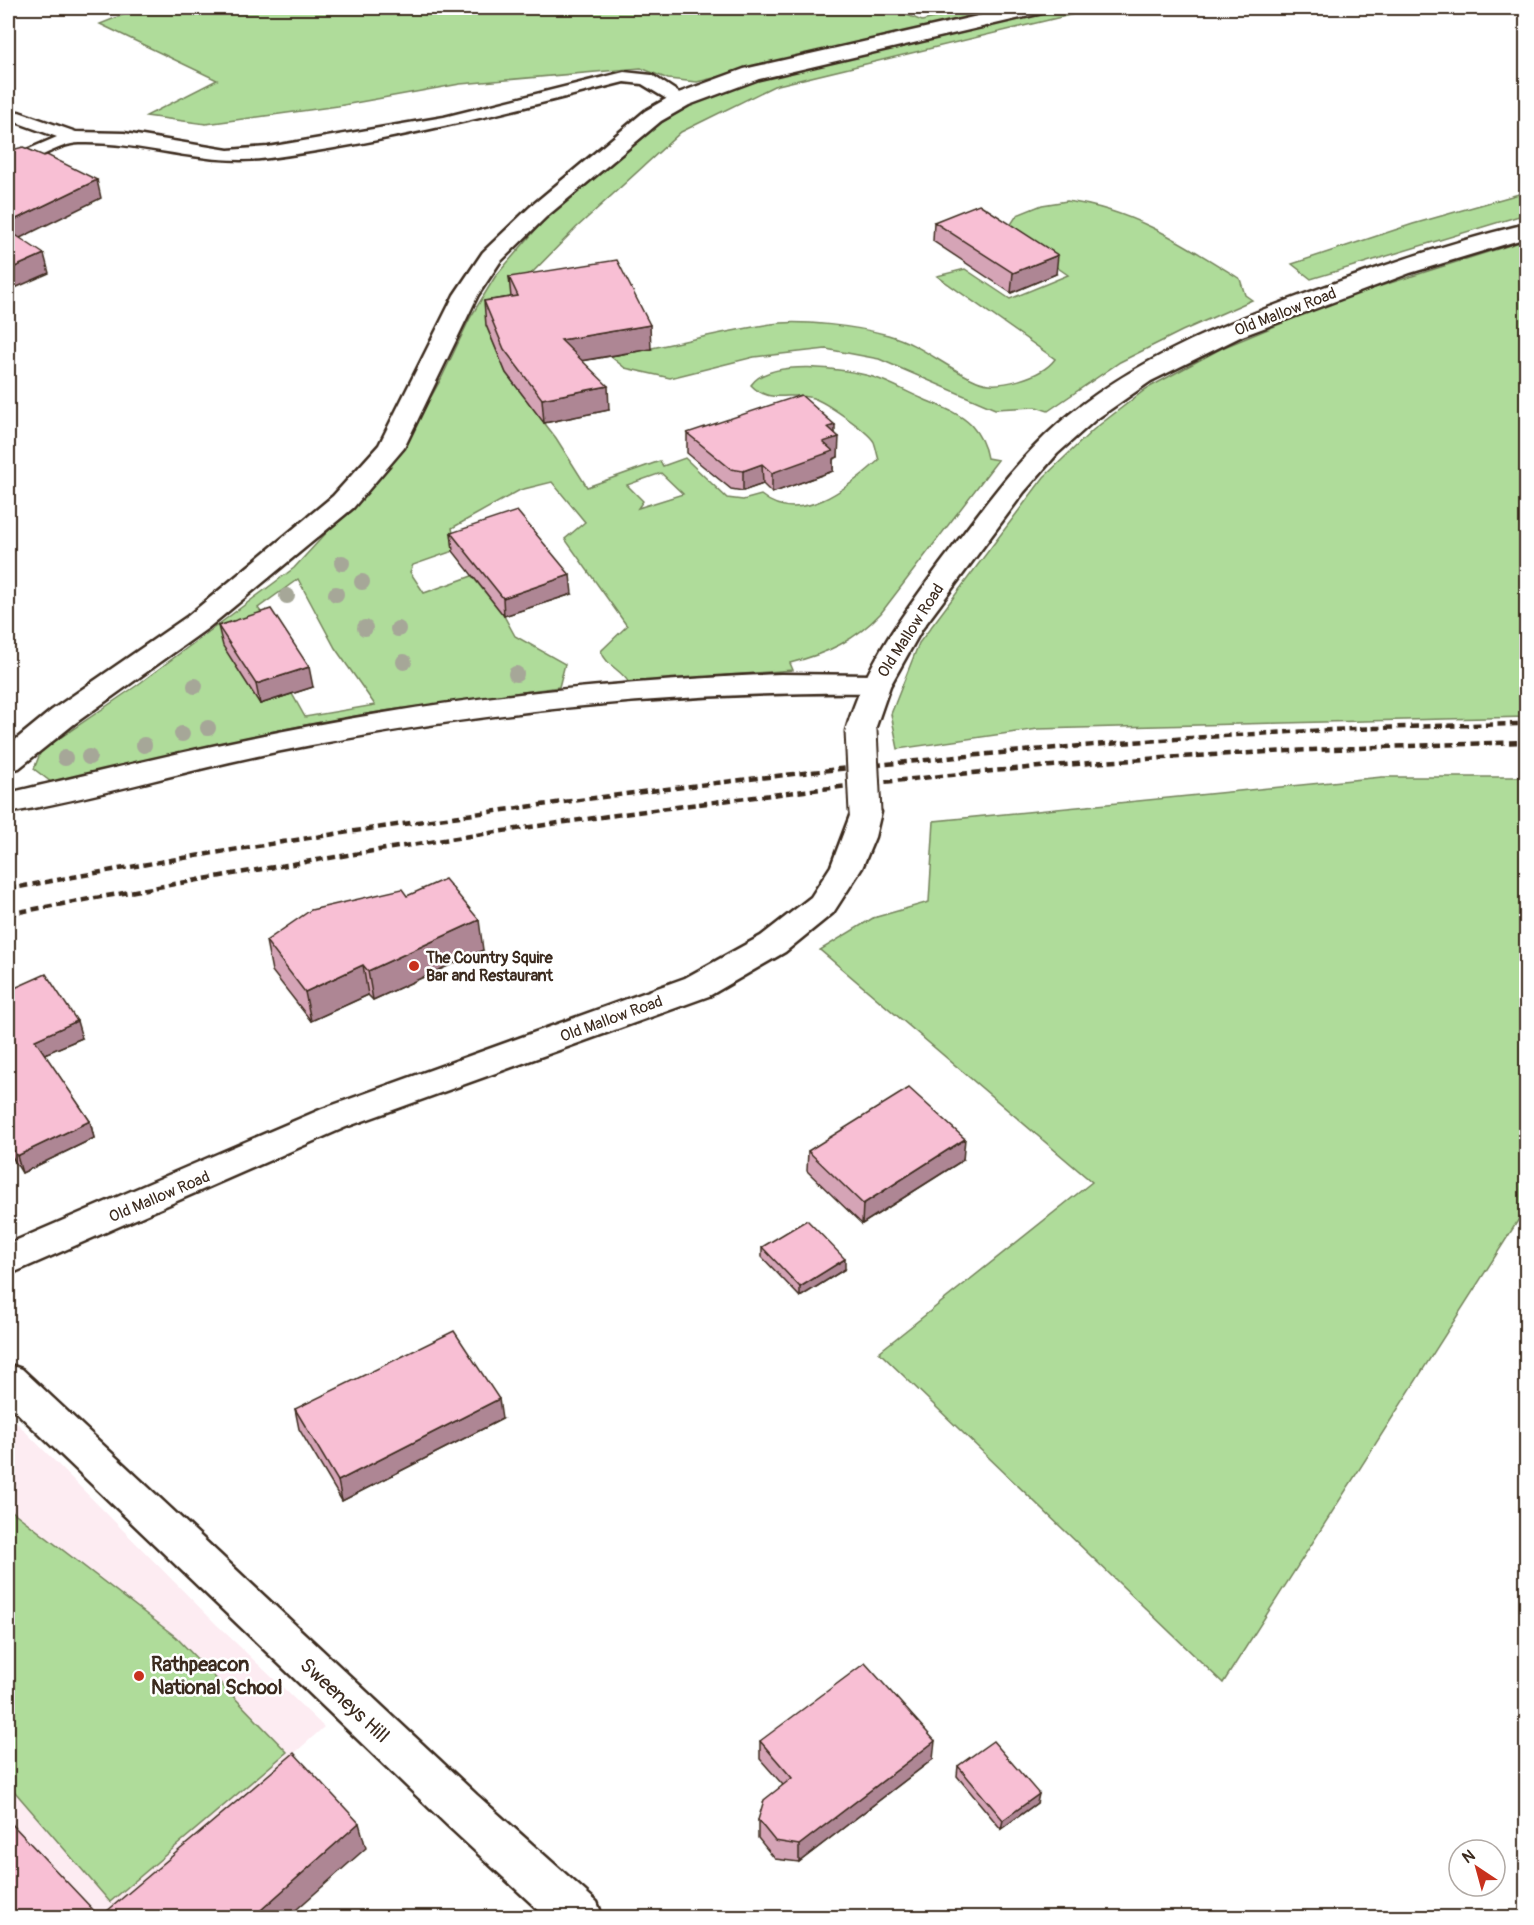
<svg xmlns="http://www.w3.org/2000/svg" width="1534" height="1925" font-family="Pangolin,sans-serif">
  <rect width="100%" height="100%" fill="#fff"/>
  <filter id="ink" filterUnits="userSpaceOnUse"><feTurbulence type="fractalNoise" baseFrequency=".0167" numOctaves="2"/><feDisplacementMap in="SourceGraphic" scale="12" xChannelSelector="R" yChannelSelector="G"/><feConvolveMatrix kernelMatrix="1 2 1 2 8 2 1 2 1" color-interpolation-filters="sRGB"/></filter>
  <g filter="url(#ink)">
    <path fill="#fdecf2" d="M8 1414 217 1625 324 1727 110 1917H8Z"/>
    <g fill="#afdc9a" stroke="#75835c" stroke-width="1.5" fill-rule="evenodd">
      <path d="M140 8H890L922 21 976 8H1008L697 82 668 79 641 68 460 84 338 106 206 124 146 116 217 80 100 24Z"/>
      <path d="M1053 8H1089L1078 13 774 86 681 132 576 228 525 280 500 317 486 325 506 373 556 438 587 487 660 461 663 466 685 458 727 498 743 500 761 495C800 527 848 488 879 460 877 454 876 447 874 442 868 431 825 402 813 398 790 391 769 405 751 385 770 358 844 368 873 377 890 382 906 392 923 399 939 406 958 412 971 425 979 434 985 446 987 458L998 460 881 613C856 640 826 654 790 663L793 670 629 683C621 669 607 667 601 651L627 626 565 539 585 522 552 482 520 490 452 528 456 550 413 565 410 572 424 593 472 576 504 616 515 636 565 664 559 687 384 711 279 730 51 782 34 769 41 751 136 686 294 568 399 454 441 379 470 318 495 277 544 220 654 127 696 102 752 81ZM661 473 683 494 638 508 643 501 627 485ZM298 579 335 648 375 705 305 717 292 694 260 704 274 630 258 608Z"/>
      <path d="M1526 192V214L1311 279 1292 264 1413 224Z"/>
      <path d="M1067 201C1134 210 1184 244 1240 279L1245 295 1252 300 1182 331 1120 362 1048 411 1036 407 995 409 879 359 826 349 754 357 670 378 625 368 610 356C664 347 717 332 771 324 800 319 860 327 888 335 921 344 946 368 977 381 998 390 1042 377 1055 359L937 276 965 269 1010 299 1068 275 1006 232 1017 215 1042 205Z"/>
      <path d="M1526 240V717L1038 729 898 749 891 714 919 643 1044 477 1093 430 1146 389 1222 348 1343 298Z"/>
      <path d="M1382 777H1526V1208L1223 1683 879 1352 1092 1182 820 950 873 918 929 902 934 821Z"/>
      <path d="M8 1508 176 1637 287 1752 110 1902 8 1784Z"/>
    </g>
    <g fill="none" stroke-linecap="round" stroke-linejoin="round">
      <g stroke="#3b2a1e" stroke-width="5">
        <path id="lane" d="M624 72 652 75 690 100 687 104H675L642 84 624 82C507 112 389 142 269 158 205 167 144 141 80 143 58 143 30 165 8 169V158L57 137 13 121 10 117 13 113 19 112 76 132 124 133 228 150 268 147 444 117Z"/>
      </g>
      <g stroke="#3b2a1e" stroke-width="5">
        <g id="street">
          <path d="M1013 8H1048L1045 12 1038 14 759 79 689 105 661 121 546 217 500 262 478 295 404 448 353 508 208 628 74 724 19 768 8 771V746L52 710 188 616 333 496 379 445 454 295 483 252 530 207 645 111 673 95 744 69Z"/>
          <path d="M781 674 875 675 885 677 890 684 885 691 875 693C677 691 476 712 281 751 190 769 99 797 8 813V793C132 764 258 733 384 713 515 691 649 680 781 674Z"/>
        </g>
      </g>
      <g stroke="#3b2a1e" stroke-width="5">
        <g id="secondary">
          <path d="M1526 224V238L1410 273 1242 336 1151 381 1095 420 1057 454 1024 492 922 629 890 686 872 738 861 741 850 738 846 731C864 665 904 613 944 559 980 512 1014 463 1058 424 1133 359 1226 323 1318 289 1387 264 1455 241 1526 224Z"/>
          <path d="M865 801 876 805 881 812 875 837 862 868 833 913 785 952 709 996 346 1127 8 1275V1244L322 1109 685 978 761 936 811 897 831 866 854 805Z"/>
          <path d="M8 1364 22 1369 477 1795 597 1902 603 1918H547L447 1825 8 1404Z"/>
        </g>
      </g>
      <use href="#lane" fill="#fff" fill-rule="evenodd"/>
      <use href="#street" fill="#fff" fill-rule="evenodd"/>
      <use href="#secondary" fill="#fff" fill-rule="evenodd"/>
      <g stroke="#3b2a1e" stroke-width="4.5" stroke-dasharray="8 4.5" stroke-linecap="butt">
        <path d="M8 889C237 846 468 813 699 785 974 752 1249 728 1526 724"/>
        <path d="M8 914C321 856 634 807 951 775 1142 756 1334 748 1526 742"/>
      </g>
      <g stroke="#3b2a1e" stroke-width="35" stroke-linecap="butt">
        <path id="secondary-bridge" d="M861 731 865 812"/>
      </g>
      <use href="#secondary-bridge" stroke="#fff" stroke-width="31"/>
    </g>
    <g fill="#a6a798">
      <circle cx="342" cy="563" r="8"/>
      <circle cx="362" cy="582" r="8"/>
      <circle cx="336" cy="594" r="8"/>
      <circle cx="287" cy="596" r="8"/>
      <circle cx="365" cy="628" r="8"/>
      <circle cx="398" cy="629" r="8"/>
      <circle cx="404" cy="662" r="8"/>
      <circle cx="516" cy="674" r="8"/>
      <circle cx="195" cy="686" r="8"/>
      <circle cx="208" cy="728" r="8"/>
      <circle cx="182" cy="734" r="8"/>
      <circle cx="144" cy="745" r="8"/>
      <circle cx="89" cy="757" r="8"/>
      <circle cx="65" cy="758" r="8"/>
    </g>
    <g fill="#d5a4b6" stroke="#3b2a1e" stroke-width="1.5">
      <path d="M934 222 1056 274 1011 293 933 241Z"/>
      <path d="M509 277 651 349 582 361 609 410 544 423 506 373 486 325 484 301 511 297Z"/>
      <path d="M687 433H835L838 457 833 459V471L772 493 763 484 743 491 731 489 687 453Z"/>
      <path d="M451 533 572 594 504 616 453 551Z"/>
      <path d="M218 626 313 687 260 704 223 646Z"/>
      <path d="M407 896 483 950 373 1000 368 995 311 1021 272 971 266 941Z"/>
      <path d="M8 991 82 1038 44 1054 90 1121 94 1138 22 1173 8 1150Z"/>
      <path d="M808 1151 963 1160 862 1224 807 1171Z"/>
      <path d="M762 1247 845 1269 800 1297 762 1257Z"/>
      <path d="M295 1409 502 1419 342 1501 299 1429Z"/>
      <path d="M760 1741 933 1759 799 1862 775 1859 758 1838V1820L783 1785 760 1759Z"/>
      <path d="M958 1766 1037 1803 1001 1829 957 1776Z"/>
    </g>
    <g fill="#ae8694" stroke="#3b2a1e" stroke-width="1.5">
      <path d="M97 180 101 198 8 244V223Z"/>
      <path d="M44 254 49 273 8 291V270Z"/>
      <path d="M1058 255 1056 274 1011 293 1013 273Z"/>
      <path d="M650 325 651 349 562 364 561 340Z"/>
      <path d="M608 386 609 410 544 423 542 399Z"/>
      <path d="M835 425V438L839 437 838 457 833 459V471L772 493V473L823 442 828 427Z"/>
      <path d="M762 464 763 484 743 491V471Z"/>
      <path d="M570 575 572 594 504 616 503 598Z"/>
      <path d="M309 667 313 687 260 704 256 684Z"/>
      <path d="M479 920 483 950 373 1000 368 971Z"/>
      <path d="M363 965 368 995 311 1021 305 992Z"/>
      <path d="M77 1021 82 1038 40 1056 35 1040Z"/>
      <path d="M90 1121 94 1138 22 1173 17 1156Z"/>
      <path d="M965 1139 963 1160 862 1224 863 1204Z"/>
      <path d="M845 1259V1269L800 1297V1287Z"/>
      <path d="M499 1399 502 1419 342 1501 338 1481Z"/>
      <path d="M935 1741 933 1759 799 1862V1845Z"/>
      <path d="M1039 1794 1037 1803 1001 1829 1003 1820Z"/>
      <path d="M359 1823 366 1848 288 1917H253Z"/>
    </g>
    <g fill="#f8bfd4" stroke="#3b2a1e" stroke-width="1.5">
      <path d="M23 147 44 156 47 155 97 180 8 223V151Z"/>
      <path d="M979 204 1058 255 1013 273 934 222Z"/>
      <path d="M8 230 44 254 8 270Z"/>
      <path d="M617 260 650 325 561 340 608 386 542 399 504 349 484 301 518 296 509 277Z"/>
      <path d="M801 395 835 425 828 427 839 437 823 442 833 451 772 473 762 464 743 471 731 469 687 433Z"/>
      <path d="M517 511 570 575 503 598 451 533Z"/>
      <path d="M271 609 309 667 256 684 218 626Z"/>
      <path d="M445 879 479 920 368 971 363 965 305 992 266 941 311 910 402 889 407 896Z"/>
      <path d="M46 974 77 1021 35 1040 90 1121 17 1156 8 1142V991Z"/>
      <path d="M909 1088 965 1139 863 1204 808 1151Z"/>
      <path d="M807 1220 845 1259 800 1287 762 1247Z"/>
      <path d="M454 1331 499 1399 338 1481 295 1409Z"/>
      <path d="M865 1663 935 1741 799 1845 775 1841 758 1820 764 1800 792 1778 760 1741Z"/>
      <path d="M993 1741 1039 1794 1003 1820 958 1766Z"/>
      <path d="M294 1753 359 1823 253 1917H8V1820L100 1917Z"/>
    </g>
  </g>
  <g fill="#c8321e" stroke="#fff" stroke-width="2">
    <circle cx="414" cy="966" r="6"/>
    <circle cx="139" cy="1676" r="6"/>
  </g>
  <g text-anchor="middle" stroke-width="5" stroke-linejoin="round" paint-order="stroke">
    <g font-size="16" fill="#3b2a1e" stroke="#fff">
      <text transform="translate(1285 311) rotate(-21)" y="6">Old Mallow Road</text>
      <text transform="translate(910 630) rotate(-57)" y="6">Old Mallow Road</text>
      <text transform="translate(611 1018) rotate(-20)" y="6">Old Mallow Road</text>
      <text transform="translate(159 1196) rotate(-23)" y="6">Old Mallow Road</text>
    </g>
    <g font-size="16" font-weight="bold" fill="#3b2a1e" stroke="#fff" text-anchor="start">
      <text x="426" y="963">The Country Squire<tspan x="426" dy="18">Bar and Restaurant</tspan></text>
    </g>
    <g font-size="20" font-weight="bold" fill="#3b2a1e" stroke="#fff" text-anchor="start">
      <text x="151" y="1671">Rathpeacon<tspan x="151" dy="23">National School</tspan></text>
    </g>
    <g font-size="20" fill="#3b2a1e" stroke="#fff">
      <text transform="translate(345 1700) rotate(43)" y="7">Sweeneys Hill</text>
    </g>
  </g>
  <rect width="1534" height="1925" fill="none" stroke="#fff" stroke-width="30"/>
  <rect x="15" y="15" width="1504" height="1895" fill="none" stroke="#3b2a1e" stroke-width="2" filter="url(#ink)"/>
  <g transform="translate(1477 1868) rotate(324)"><circle r="28" fill="#ffffff" stroke="#b1aaa5" stroke-width="1.5"/>
  <path d="M0-4.5L10 22L0 15L-10 22Z" fill="#c8321e"/>
  <text y="-9" font-size="16" font-weight="bold" text-anchor="middle" fill="#3b2a1e">N</text>
  </g>
</svg>
